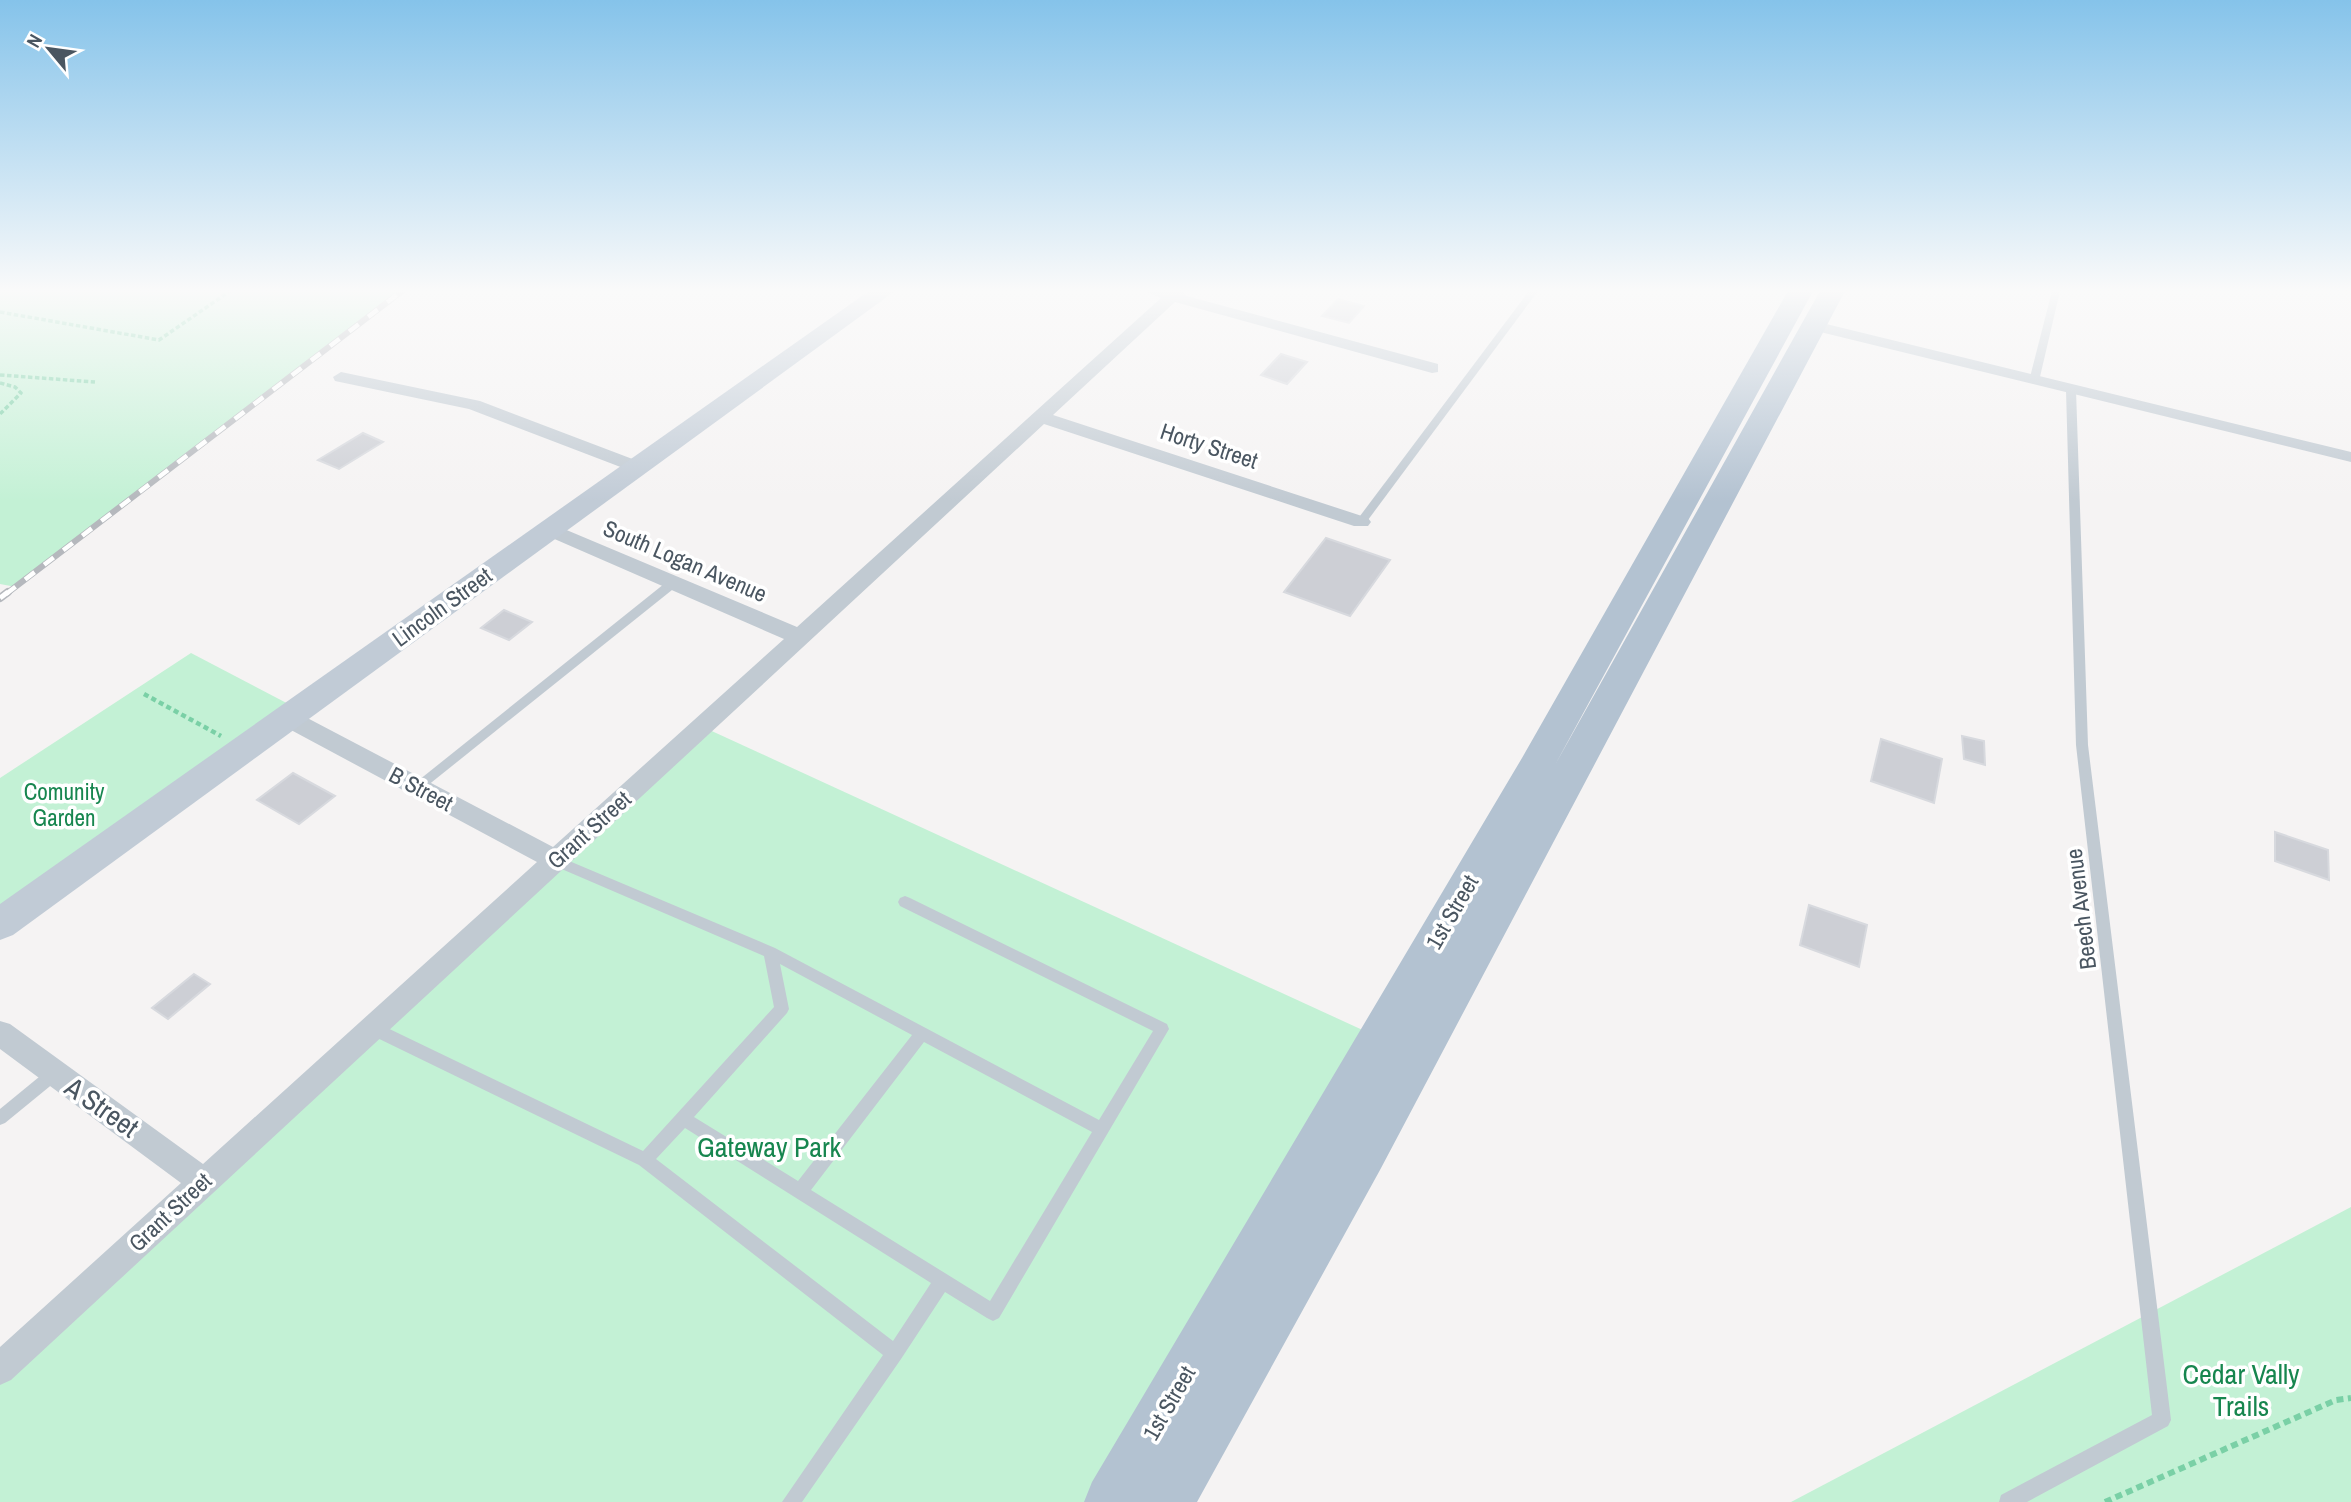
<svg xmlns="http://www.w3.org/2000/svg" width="2351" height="1502" font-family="'Archivo Narrow',sans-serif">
  <rect width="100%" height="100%" fill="#f5f3f3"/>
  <g fill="#c3f1d5">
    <path d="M0 291H403L16 587 0 584Z"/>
    <path d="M191 653 298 709 0 924V778Z"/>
    <path d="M703 727 1380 1038 1098 1502H0V1369Z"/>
    <path d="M2351 1207V1502H1791Z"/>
  </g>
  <g fill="#cdcfd5" stroke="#d7d9de" stroke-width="2">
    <path d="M1338 299 1364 306 1349 323 1322 316Z"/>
    <path d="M1281 354 1307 362 1287 384 1261 375Z"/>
    <path d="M363 433 383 442 339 469 318 460Z"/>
    <path d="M1326 538 1390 560 1350 616 1284 592Z"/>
    <path d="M504 610 532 622 509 640 481 628Z"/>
    <path d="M1962 736 1984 741 1985 765 1964 759Z"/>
    <path d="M1881 739 1942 759 1934 803 1871 781Z"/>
    <path d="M293 773 335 796 299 824 257 800Z"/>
    <path d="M2275 832 2328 850 2329 880 2275 861Z"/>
    <path d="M1809 905 1867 925 1859 967 1800 945Z"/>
    <path d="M194 974 210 984 168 1019 152 1008Z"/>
  </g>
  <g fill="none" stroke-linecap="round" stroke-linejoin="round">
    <g stroke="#7ad0a6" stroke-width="3.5" stroke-dasharray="4.5 2.5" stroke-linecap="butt">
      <path d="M0 312 159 340 230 291"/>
      <path d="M0 375 95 382"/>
      <path d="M0 383 15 387 21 393 0 414"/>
    </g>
    <path stroke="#7ad0a6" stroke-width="4.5" stroke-dasharray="5 3.5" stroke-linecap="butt" d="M144 694 221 736"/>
    <path stroke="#7ad0a6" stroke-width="6" stroke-dasharray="7 4.5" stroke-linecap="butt" d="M2105 1502 2336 1400 2351 1398"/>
    <g fill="#c1cad2" fill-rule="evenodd">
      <path d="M1529 291H1538L1365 524H1357V520Z"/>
      <path d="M2052 291H2060L2039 381 2034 384 2029 381Z"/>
      <path d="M2071 387 2076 390 2088 745 2171 1420 2168 1426 2027 1502H1999L2001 1495 2152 1415 2076 745 2066 390Z"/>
      <path d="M673 579 677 580 678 583 677 586 422 790H414L412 787 414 784 669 580Z"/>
      <path d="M555 855 775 948 1099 1120 1153 1031 900 906 898 902 900 898 905 896 910 898 1167 1024 1169 1029 999 1318 993 1321 987 1318 945 1292 901 1359 802 1502H782L883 1355 639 1165 367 1033 365 1028 367 1023 372 1022 377 1023 643 1151 774 1007 764 956 550 864 548 860 550 856ZM780 964 912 1035 798 1181 694 1117 787 1013 789 1009ZM924 1042 1092 1132 990 1301 811 1190ZM685 1128 931 1283 893 1341 656 1159Z"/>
      <path d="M55 1066 60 1068 62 1073 60 1078 5 1123 0 1125V1109L50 1068Z"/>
    </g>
    <g fill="#c1cad2" fill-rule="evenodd">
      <path d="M1144 291H1185L1183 295 1438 364V372L1432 373 1175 302 1053 415 1368 518 1371 522 1368 526H1354L1044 424 11 1380 0 1385V1347L181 1183 0 1049V1021L10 1024 203 1164 537 862 278 723 275 717 278 711H294L553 847 784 639 543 534 540 530 543 526H557L797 627 1161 298Z"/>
      <path d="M1814 321 2351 452V462L1808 329 1806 326Z"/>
      <path d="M341 372 480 401 643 463 646 467 643 471H631L469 409 335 381 333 377Z"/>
    </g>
    <path fill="#c1cbd6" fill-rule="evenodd" d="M869 291H895L13 935 0 940V904Z"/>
    <path fill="#b3c2d1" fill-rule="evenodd" d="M1788 291H1813L1555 765 1820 291H1845L1380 1170 1197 1502H1084L1092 1482 1522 758Z"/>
    <g stroke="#b5b8bd" stroke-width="6">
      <path id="rail-far1" d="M6 594 402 291"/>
    </g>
    <g stroke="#b5b8bd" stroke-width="8">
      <path id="rail" d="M0 598 8 592"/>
    </g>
    <use href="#rail-far1" stroke="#fff" stroke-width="4.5" stroke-dasharray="12" stroke-linecap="butt"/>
    <use href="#rail" stroke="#fff" stroke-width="5" stroke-dasharray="16" stroke-linecap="butt"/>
  </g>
  <linearGradient id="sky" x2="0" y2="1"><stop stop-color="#85c3ea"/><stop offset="0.58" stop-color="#fafafa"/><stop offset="1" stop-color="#fafafa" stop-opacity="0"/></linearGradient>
  <rect width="2351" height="502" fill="url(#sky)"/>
  <g text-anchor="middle" stroke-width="7" stroke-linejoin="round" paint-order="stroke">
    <g font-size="23" fill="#4a5661" stroke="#fff">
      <text transform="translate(1209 446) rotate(18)" y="8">Horty Street</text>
      <text transform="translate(685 561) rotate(23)" y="8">South Logan Avenue</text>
      <text transform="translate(442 607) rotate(-36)" y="8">Lincoln Street</text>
      <text transform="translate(421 789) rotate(28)" y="8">B Street</text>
      <text transform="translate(589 830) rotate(-42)" y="8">Grant Street</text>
      <text transform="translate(2081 909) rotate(-97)" y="8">Beech Avenue</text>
      <text transform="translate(1452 912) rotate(-60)" y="8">1st Street</text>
      <text transform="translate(170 1212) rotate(-43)" y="8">Grant Street</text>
      <text transform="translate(1169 1403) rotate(-60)" y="8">1st Street</text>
    </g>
    <g font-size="23" fill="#17864f" stroke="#fff">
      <text x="64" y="800">Comunity<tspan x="64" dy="26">Garden</tspan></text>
    </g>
    <g font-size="28" fill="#4a5661" stroke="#fff">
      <text transform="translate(102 1107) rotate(35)" y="10">A Street</text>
    </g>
    <g font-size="28" fill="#17864f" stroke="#fff">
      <text x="769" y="1157">Gateway Park</text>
      <text x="2241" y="1384">Cedar Vally<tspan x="2241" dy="32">Trails</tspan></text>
    </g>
  </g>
  <g transform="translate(49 49) rotate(299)" stroke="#ffffff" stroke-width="5" paint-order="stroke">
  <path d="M0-5L12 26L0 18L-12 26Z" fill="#4a5661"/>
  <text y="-10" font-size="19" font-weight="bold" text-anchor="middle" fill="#4a5661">N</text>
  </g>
</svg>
